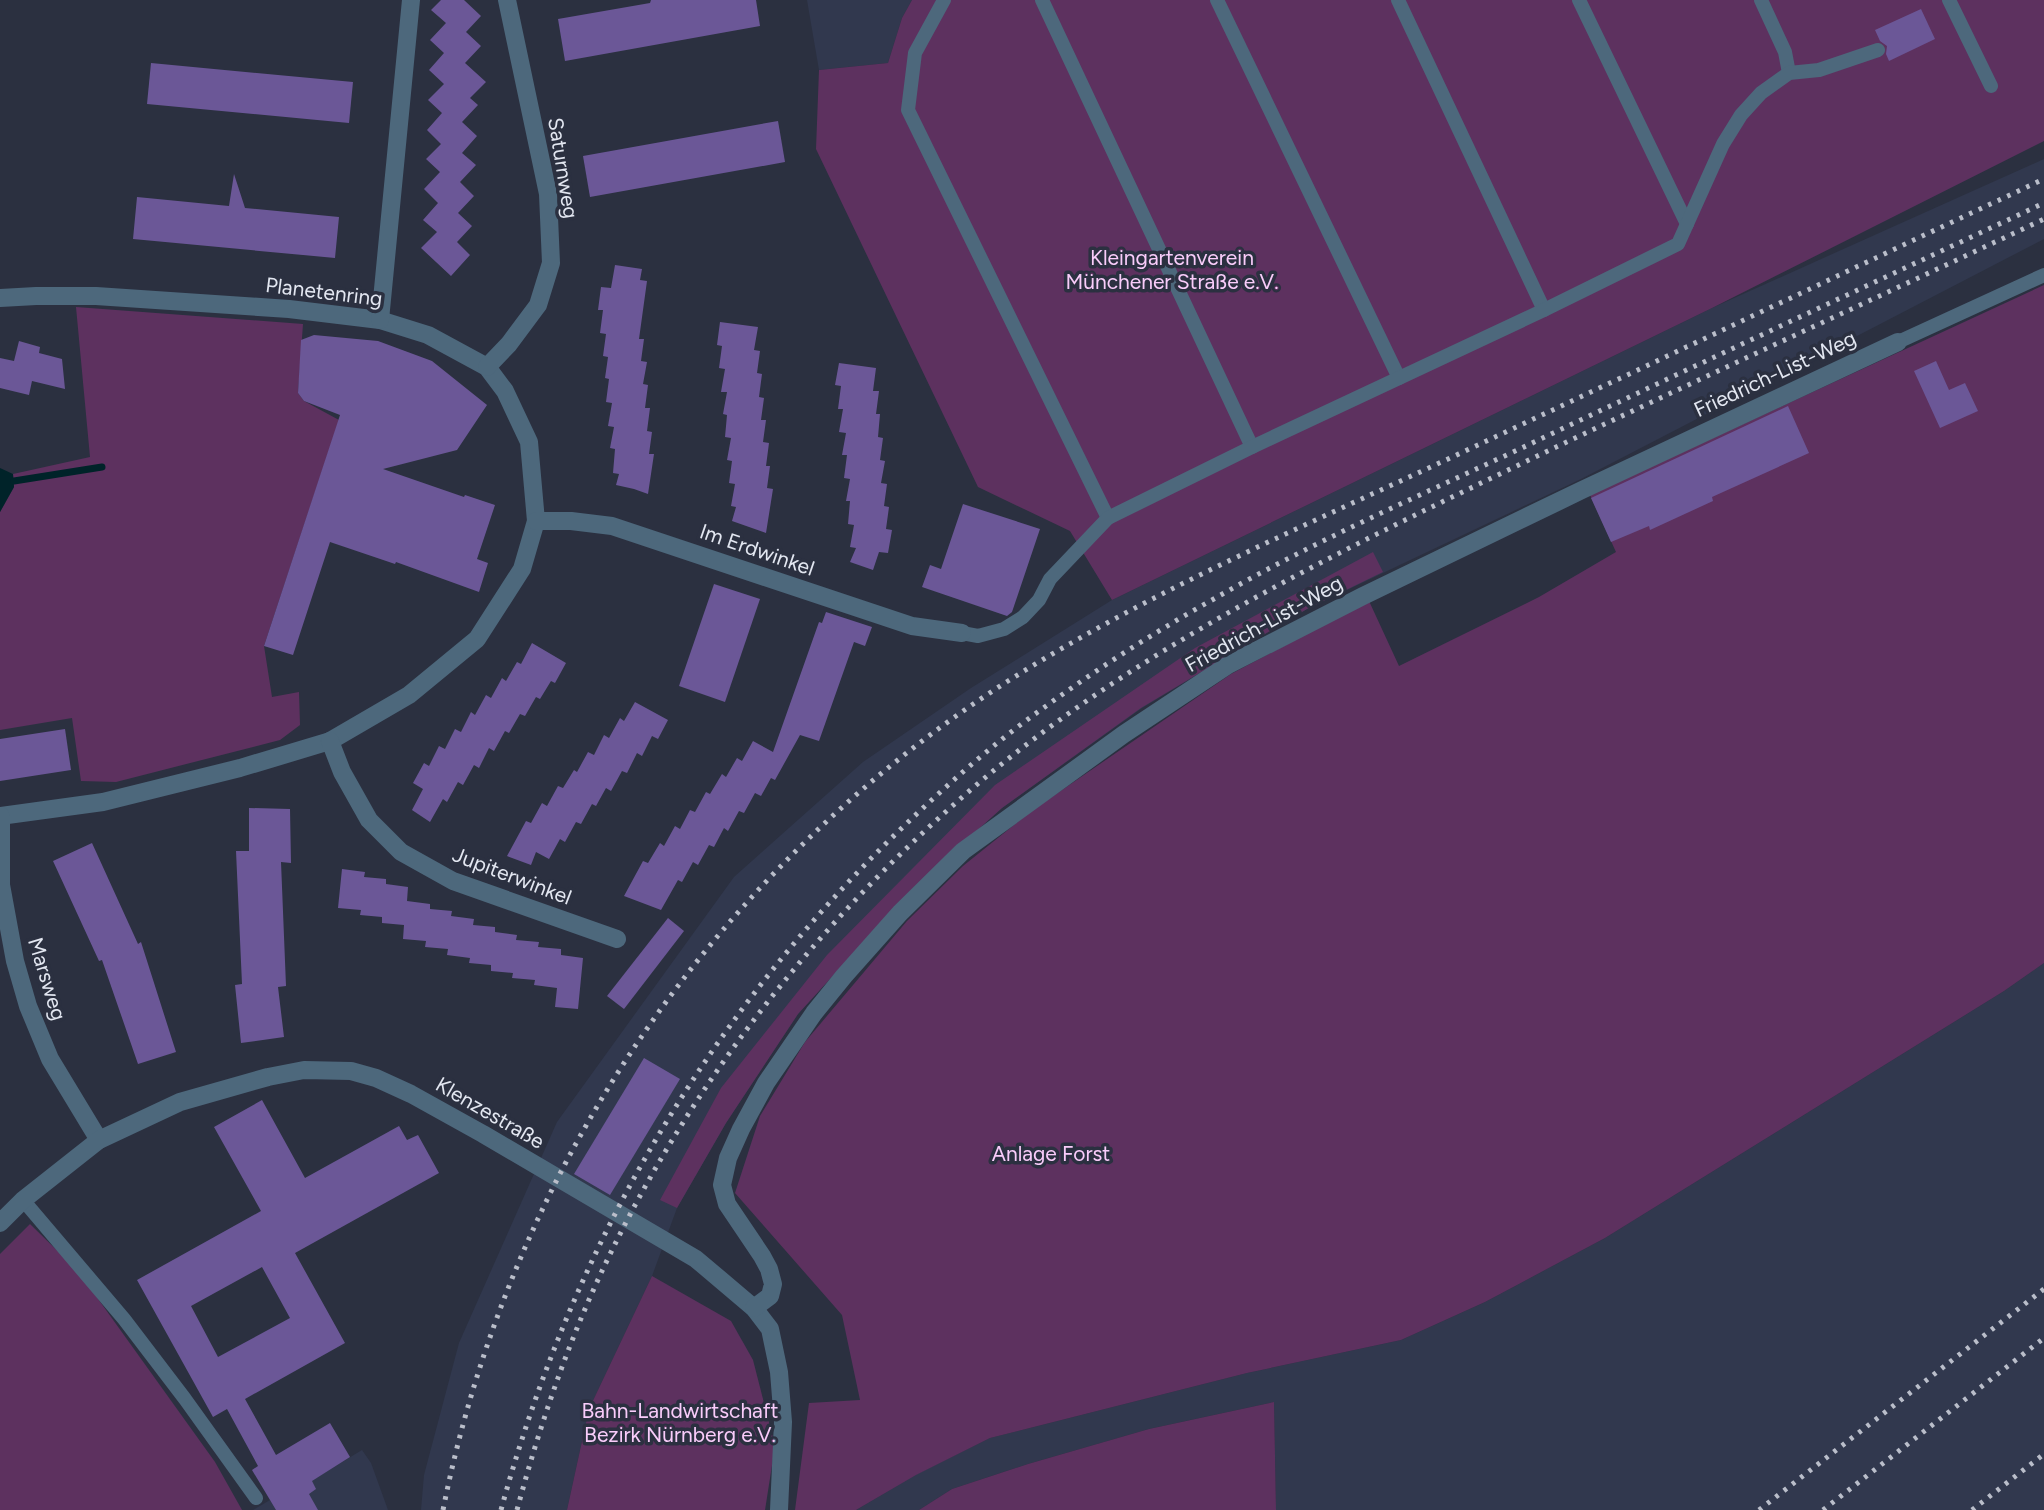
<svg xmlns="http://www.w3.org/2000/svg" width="2044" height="1510" font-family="Figtree,sans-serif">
  <rect width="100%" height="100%" fill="#2b3040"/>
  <g fill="#31384e">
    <path d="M807 0H912L902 18 888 63 819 70Z"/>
    <path d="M2044 159V239L1581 479 1307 609 1142 708 1002 808 913 888 798 1014 726 1123 677 1208 652 1276 589 1409 567 1510H421L424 1475 459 1343 557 1122 734 877 863 762 971 688 1112 600 1712 308Z"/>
    <path d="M2044 963V1510H1276L1274 1402 1149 1429 1028 1464 952 1489 919 1510H856L917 1474 990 1438 1247 1373 1401 1340 1485 1302 1605 1238 2004 991Z"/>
    <path d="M362 1450 371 1463 388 1510H253L270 1500 273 1504Z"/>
  </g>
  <g fill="#5d315f">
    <path d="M912 0H2044V141L1712 308 1112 600 1070 531 978 487 816 149 819 70 888 63 902 18Z"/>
    <path d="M2044 285V963L2004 991 1605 1238 1485 1302 1401 1340 1247 1373 990 1438 916 1475 856 1510H795L809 1403 860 1400 842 1315 735 1193 760 1116 805 1042 907 921 963 866 1030 812 1231 674 1369 601 1399 666 1539 597 1616 552 1590 495Z"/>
    <path d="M76 307 303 324 298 393 304 401 339 420 264 646 272 697 299 692 300 725 280 740 116 782 81 781 72 718 0 730V512L14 487 13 474 90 457Z"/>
    <path d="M1373 552 1383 572 1307 609 1141 708 1002 808 913 888 798 1014 726 1123 677 1208 660 1200 721 1088 827 955 995 785 1195 648Z"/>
    <path d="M30 1224 78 1271 215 1462 242 1510H0V1254Z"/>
    <path d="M652 1276 731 1321 753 1360 775 1446 765 1510H567L589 1409Z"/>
    <path d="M1274 1402 1276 1510H919L952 1489 1028 1464 1149 1429Z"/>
  </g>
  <path fill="#002329" d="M0 468 13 474 14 487 0 512Z"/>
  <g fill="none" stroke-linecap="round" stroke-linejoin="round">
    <path stroke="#002329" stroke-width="7" d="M14 481 102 467"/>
  </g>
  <g fill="#6b5797" fill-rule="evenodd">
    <path d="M441 0H464L481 16 466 32 481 46 465 63 486 82 470 98 478 105 462 122 477 136 462 153 476 165 460 182 474 196 458 213 472 226 457 242 470 255 451 276 421 248 437 232 423 220 438 203 424 189 440 172 426 159 441 144 427 130 442 113 428 100 444 84 429 70 444 53 430 40 446 23 431 10Z"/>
    <path d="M651 0H756L760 26 565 61 558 19 650 3Z"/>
    <path d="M1921 9 1935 39 1889 61 1886 54 1887 46 1880 41 1875 30Z"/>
    <path d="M151 63 353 82 349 123 147 104Z"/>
    <path d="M778 121 785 162 590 197 583 156Z"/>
    <path d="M234 174 245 208 339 217 335 258 133 239 137 197 229 206Z"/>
    <path d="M615 265 642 269 640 280 647 281 639 339H644L641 361 647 362 643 384 648 385 645 408H650L647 431 652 432 649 454H654L648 494 634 489 616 485 619 474 613 473 615 449 610 448 614 427 608 426 612 403 606 402 609 379 605 378 608 357 603 356 606 334 600 333 603 310H598L601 287 611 288Z"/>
    <path d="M720 322 758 327 754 350 760 351 757 373 762 374 759 397 764 398 761 420H766L763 442 769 443 766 466H770L767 488 773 489 766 533 732 521 736 507 731 506 735 484 729 483 732 461 727 460 731 438 725 437 727 415 723 414 727 392H721L725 369 719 368 722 346 717 345Z"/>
    <path d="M314 335 378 341 432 361 487 405 457 450 383 469 464 497 465 495 495 505 477 559 488 563 479 592 396 562 395 564 330 542 293 655 264 646 340 415 304 401 298 393 301 340Z"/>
    <path d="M19 341 40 347 39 353 62 359 65 389 32 381 29 395 0 388V358L14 361Z"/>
    <path d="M1936 361 1949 390 1965 383 1978 411 1940 428 1914 371Z"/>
    <path d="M839 363 876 368 873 391H879L876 414H880L878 437 883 438 880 460 885 461 881 483 887 484 884 506 889 507 886 529 892 530 888 553 879 552 873 570 850 562 856 548 850 547 854 525 848 524 850 501H846L850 479 844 478 847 455H842L846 433 839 432 843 409H838L841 386 835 385Z"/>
    <path d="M1788 406 1809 453 1712 497 1713 501 1650 530 1649 526 1611 542 1591 498Z"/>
    <path d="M963 504 1040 529 1012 612 1007 616 922 587 930 565 941 569Z"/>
    <path d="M714 584 760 599 725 702 679 686Z"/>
    <path d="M826 612 872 627 865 646 854 642 819 741 800 735 775 780 771 778 761 796 755 793 744 813 739 811 728 831 724 828 714 847 709 845 698 865 693 862 682 882 678 880 661 910 624 896 643 861 648 863 660 843 664 846 675 826 680 829 690 810 695 812 706 792 710 794 722 774 726 777 737 758 742 761 753 741 773 752 819 622 822 623Z"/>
    <path d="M532 643 566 663 555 683 551 681 540 699 536 697 525 716 520 714 509 733 505 731 494 751 489 748 479 768 474 765 463 785 458 782 447 802 443 799 430 822 412 810 423 789 413 783 424 763 429 766 439 746 445 749 455 729 461 732 471 712 475 715 486 695 491 698 502 678 506 681 517 662 521 664Z"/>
    <path d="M635 702 668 720 658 739 652 736 642 756 637 753 627 773 622 771 611 791 606 788 596 806 592 804 581 824 576 822 565 842 560 839 549 859 536 852 531 865 507 856 526 821 531 823 542 803 547 806 558 786 563 788 574 770 577 772 588 752 594 755 604 735 609 738 620 718 624 721Z"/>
    <path d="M65 729 71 770 0 781V739Z"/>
    <path d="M249 808 290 809 291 863 281 862 286 986 278 987 284 1037 241 1043 235 985 242 984 236 851H249Z"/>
    <path d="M92 843 138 944 141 942 176 1052 138 1064 102 960 99 961 53 861Z"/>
    <path d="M342 869 365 872 364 877 386 879V884L408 887 407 901 430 904V909L452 911 451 916 474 919 473 925 495 927V932L517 935 516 940 539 942 538 947 561 949V955L583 958 578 1009 555 1007 557 988 534 985 535 980 512 978 513 973 491 971V965L469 963 470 958 447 955 448 949 425 947 426 941 403 939 404 925 382 923V917L360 915 361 910 338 908Z"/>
    <path d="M668 918 684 931 624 1009 607 996Z"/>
    <path d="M644 1058 680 1079 610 1195 574 1174Z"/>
    <path d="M262 1100 305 1178 399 1126 407 1140 418 1135 439 1173 295 1253 345 1343 245 1399 276 1455 330 1423 350 1457 312 1481 316 1489 309 1494 318 1510H276L252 1470 258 1466 227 1409 213 1417 137 1280 261 1211 214 1127ZM262 1267 290 1318 218 1357 191 1306Z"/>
  </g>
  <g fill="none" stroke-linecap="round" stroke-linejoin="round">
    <g stroke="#4d687c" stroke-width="14">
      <path d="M944 0 915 53 908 110 1108 518"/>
      <path d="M1042 0 1252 447"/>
      <path d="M1217 0 1399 378"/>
      <path d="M1398 0 1544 310"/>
      <path d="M1579 0 1687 224"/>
      <path d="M1761 0 1785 52 1789 73"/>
      <path d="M1949 0 1991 86"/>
      <path d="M1898 342 2044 275"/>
      <path d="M962 633 978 636 1004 629 1023 617 1039 600 1050 579 1108 518 1252 447 1544 310 1678 244 1723 144 1741 115 1761 93 1789 73 1819 70 1878 50"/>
      <path d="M23 1200 124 1319 185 1399 256 1498"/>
    </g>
    <g stroke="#4d687c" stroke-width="18">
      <path d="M0 298 36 296H96L289 309 380 320 428 335 487 367 505 391 529 442 536 521 522 569 477 639 409 695 330 741 240 768 103 802 0 816"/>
      <path d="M380 320 411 0"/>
      <path d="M487 367 509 344 538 305 551 263 548 194 507 0"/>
      <path d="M536 521H571L612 526 912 626 962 633"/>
      <path d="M330 741 342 772 369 820 401 852 453 881 617 939"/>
      <path d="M1 816V885L15 961 28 1006 50 1059 99 1140"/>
      <path d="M0 1223 23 1200 99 1140 180 1102 268 1077 304 1070 351 1071 376 1078 411 1094 483 1134 696 1259 754 1308 770 1329 779 1372 783 1422 779 1510"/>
      <path d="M754 1308 770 1296 773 1284 769 1269 762 1256 727 1204 722 1185 728 1158 741 1129 766 1083 814 1013 844 976 900 913 963 851 1124 734 1228 665 1363 596 1582 490 1898 342"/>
    </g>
    <g stroke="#babeca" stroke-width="5" stroke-dasharray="3.5 7" stroke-linecap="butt">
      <path d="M443 1510C511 1168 714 869 1008 681 1147 593 1300 528 1448 459 1647 366 1845 272 2044 179"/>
      <path d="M501 1510C572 1248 708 1013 905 825 948 784 994 743 1042 709 1097 669 1153 633 1212 600 1312 542 1421 495 1526 446 1698 364 1871 284 2044 203"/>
      <path d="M517 1510C536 1439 559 1369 588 1302 675 1103 809 928 974 787 1131 653 1319 561 1504 472 1683 386 1864 304 2044 219"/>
      <path d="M1759 1510 2044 1289"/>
      <path d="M1823 1510 2044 1338"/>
      <path d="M1972 1510 2044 1454"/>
    </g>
  </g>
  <g text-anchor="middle" stroke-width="7" stroke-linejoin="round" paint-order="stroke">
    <g font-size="21" fill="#e3e7f1" stroke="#2b3040">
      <text transform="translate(563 168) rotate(81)" y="7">Saturnweg</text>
      <text transform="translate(324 292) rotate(7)" y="7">Planetenring</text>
      <text transform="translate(1775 374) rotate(-25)" y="7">Friedrich-List-Weg</text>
      <text transform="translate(757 550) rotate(19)" y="7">Im Erdwinkel</text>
      <text transform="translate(1264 624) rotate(-29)" y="7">Friedrich-List-Weg</text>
      <text transform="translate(512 876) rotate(21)" y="7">Jupiterwinkel</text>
      <text transform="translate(47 979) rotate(73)" y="7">Marsweg</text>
      <text transform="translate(490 1113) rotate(30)" y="7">Klenzestraße</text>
    </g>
    <g font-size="21" fill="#f9ccfa" stroke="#2b3040">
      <text x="1172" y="265">Kleingartenverein<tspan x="1172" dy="24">Münchener Straße e.V.</tspan></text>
      <text x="1051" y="1161">Anlage Forst</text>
      <text x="680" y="1418">Bahn-Landwirtschaft<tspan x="680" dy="24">Bezirk Nürnberg e.V.</tspan></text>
    </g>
  </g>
</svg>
